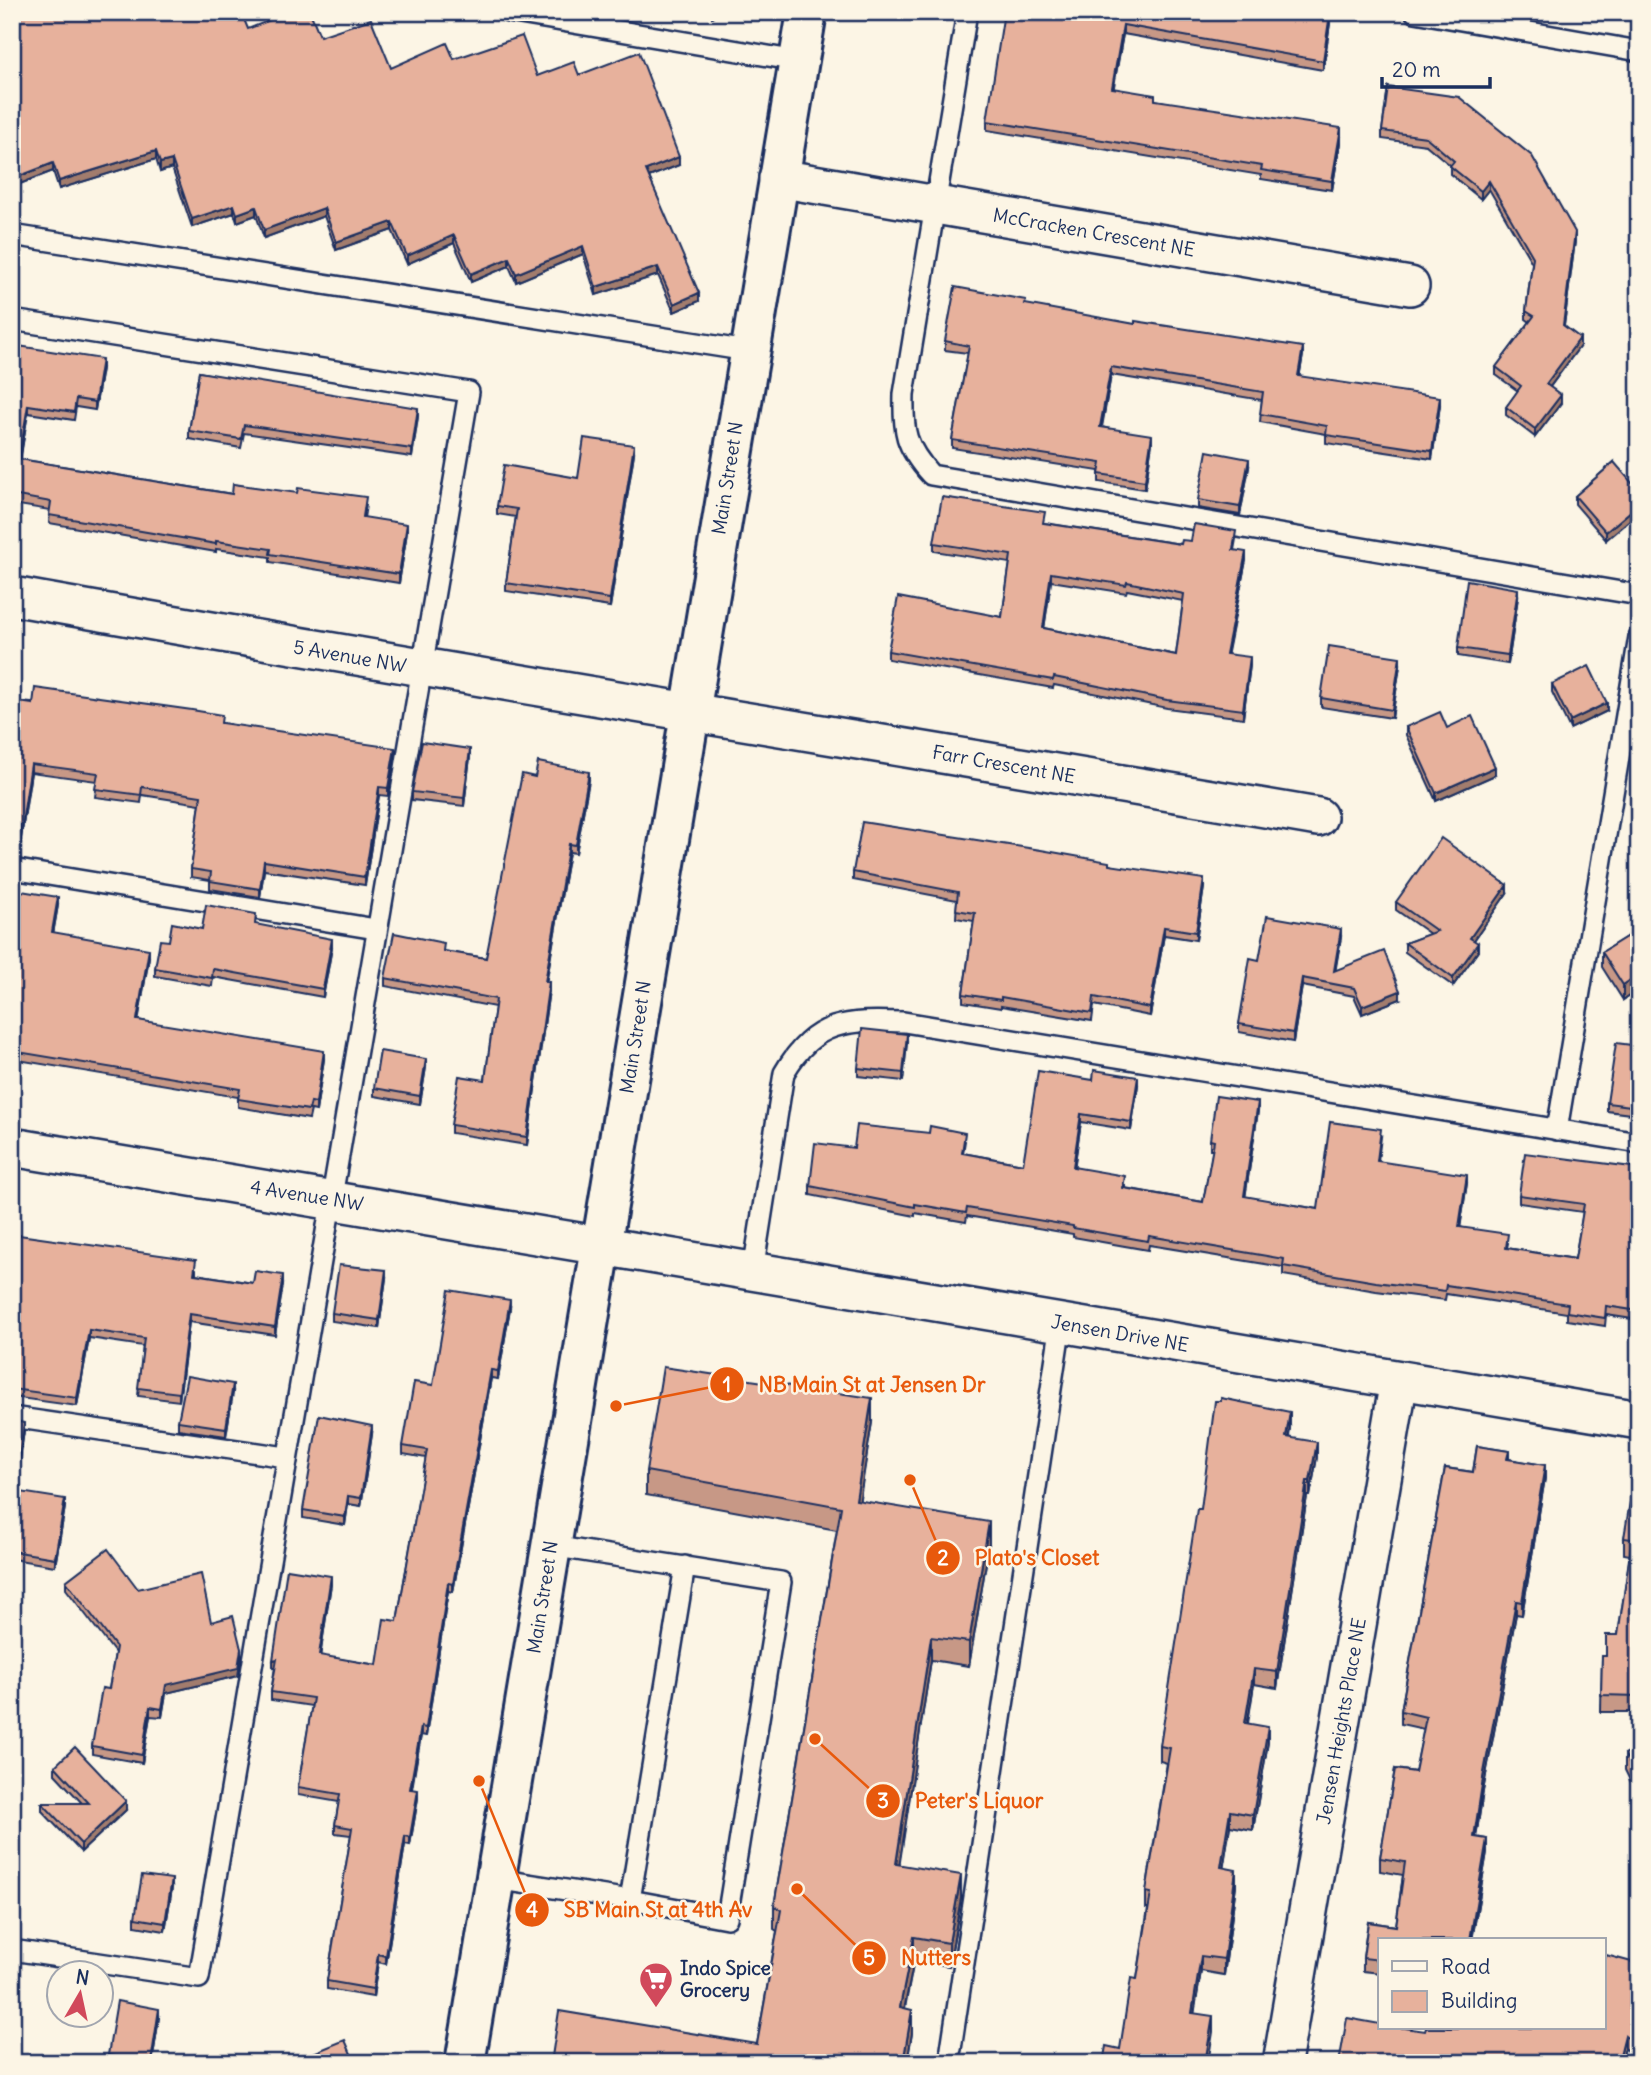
<svg xmlns="http://www.w3.org/2000/svg" width="1651" height="2075" font-family="Delius,sans-serif">
  <rect width="100%" height="100%" fill="#fcf5e5"/>
  <filter id="ink" filterUnits="userSpaceOnUse"><feTurbulence type="fractalNoise" baseFrequency=".0143" numOctaves="2"/><feDisplacementMap in="SourceGraphic" scale="14" xChannelSelector="R" yChannelSelector="G"/><feConvolveMatrix kernelMatrix="1 2 1 2 8 2 1 2 1" color-interpolation-filters="sRGB"/></filter>
  <g filter="url(#ink)">
    <g fill="none" stroke-linecap="round" stroke-linejoin="round">
      <g stroke="#1b2f5e" stroke-width="24">
        <g id="service">
          <path d="M508 12 798 61"/>
          <path d="M967 12 904 394C903 432 905 446 931 475L1639 595"/>
          <path d="M1415 12 1639 51"/>
          <path d="M12 235 748 351"/>
          <path d="M12 320 469 392 199 1978 12 1950"/>
          <path d="M12 869 376 929"/>
          <path d="M1557 1130 1639 637"/>
          <path d="M753 1271 784 1073C815 1020 846 1020 904 1022L1639 1143"/>
          <path d="M12 1417 286 1457"/>
          <path d="M551 1546 781 1582 727 1918 630 1900 685 1566"/>
          <path d="M496 1879 630 1900"/>
          <path d="M951 2049 1061 1323"/>
        </g>
      </g>
      <g stroke="#1b2f5e" stroke-width="42">
        <g id="minor">
          <path d="M778 178 1410 286"/>
          <path d="M12 596C447 674 883 743 1318 817"/>
          <path d="M12 1147 1639 1420"/>
          <path d="M1282 2063 1399 1380"/>
        </g>
      </g>
      <g stroke="#1b2f5e" stroke-width="44">
        <path id="secondary" d="M465 2063 807 12"/>
      </g>
      <use href="#service" stroke="#fcf5e5" stroke-width="19"/>
      <use href="#minor" stroke="#fcf5e5" stroke-width="37"/>
      <use href="#secondary" stroke="#fcf5e5" stroke-width="38"/>
    </g>
    <g fill="#c79886" stroke="#1b2f5e" stroke-width="2" fill-rule="evenodd">
      <path d="M12 12 248 29 320 36 391 68 454 59 537 76 579 75 679 165 649 177 699 301 674 312 658 275 596 295 583 254 516 282 509 266 471 282 454 243 407 264 392 230 336 250 324 216 264 238 256 215 237 222 234 213 192 227 172 168 160 172 156 159 59 189 53 171 12 187Z"/>
      <path d="M1326 12 1330 23 1323 70 1123 34 1113 89 1155 100 1341 137 1332 190 1261 179V175L987 130V121L1082 22Z"/>
      <path d="M1388 87 1575 241 1564 325 1580 346 1550 387 1561 403 1535 437 1506 415V407L1518 391 1496 375V367L1530 322 1526 319V311L1532 263 1489 189 1481 199 1450 174V165L1426 145 1382 139V131Z"/>
      <path d="M1026 305 1303 355 1299 377 1440 405 1432 459 1326 443V434L1260 422 1262 400 1111 375 1102 427 1152 443 1145 489 1099 482V471L952 448V440L968 353 945 350V341Z"/>
      <path d="M12 345 102 368 95 410 76 407 74 420 28 413 20 459 232 494 366 505 364 518 407 532 399 583 270 562V557L216 549V552L49 523 50 510 12 504Z"/>
      <path d="M199 372 418 416 412 457 244 433 241 448 189 439V431Z"/>
      <path d="M634 453 610 607 506 591V583L516 517 497 514V506L578 478Z"/>
      <path d="M1614 462 1606 540 1575 504V496Z"/>
      <path d="M1249 467 1240 515 1198 508V500Z"/>
      <path d="M1045 523 1181 544 1191 541 1236 539 1234 550 1246 560 1227 654 1250 665 1243 718 1167 708 1054 685 1053 688 888 659V651L1002 617 1010 563 934 551V543ZM1051 581 1126 593 1127 590 1183 601 1176 655 1044 628Z"/>
      <path d="M1518 597 1508 664 1458 656V648Z"/>
      <path d="M1400 665 1392 718 1321 707V698Z"/>
      <path d="M1552 684 1607 711 1570 729 1552 692Z"/>
      <path d="M12 701 222 723 395 756 388 796 379 795 365 885 264 870 260 897 210 889V880L191 877V869L200 804 142 795 141 803 95 797 97 781 31 772 18 858 12 857Z"/>
      <path d="M1406 727 1447 728 1495 775 1436 801 1406 735Z"/>
      <path d="M470 757 464 806 412 800V792Z"/>
      <path d="M535 777 589 780 576 853 569 852 546 982 549 990 527 1145 451 1133V1125L485 1080 495 1007 385 986V978L444 951 486 958Z"/>
      <path d="M1109 865 1204 887 1196 940 1164 935 1150 1016 1094 1005 1092 1021 1001 1006V1008L963 1002V994L974 921 956 918 957 900 853 880V872Z"/>
      <path d="M1507 893 1474 940 1478 951 1453 986 1405 952V943L1430 934 1396 910V902Z"/>
      <path d="M58 905 53 933 149 957 138 1020 324 1059 316 1111 311 1110 309 1119 238 1107V1097L12 1059V909Z"/>
      <path d="M256 925 332 947 323 997 213 977 212 986 155 976V968L169 941 202 929Z"/>
      <path d="M1639 929V989L1623 1000 1602 967V952Z"/>
      <path d="M1341 937 1335 970 1400 999 1362 1014 1354 996 1302 986 1293 1042 1239 1032V1024L1259 960Z"/>
      <path d="M907 1042 903 1081 858 1076V1068Z"/>
      <path d="M1639 1046V1115L1607 1111V1103Z"/>
      <path d="M426 1067 420 1104 374 1096V1088Z"/>
      <path d="M1093 1080 1138 1085 1131 1130 1081 1122 1074 1167 1125 1185V1188L1203 1202 1213 1149H1210V1140L1258 1111 1245 1197 1318 1209 1381 1137 1378 1161 1467 1183 1460 1227 1508 1243 1507 1248 1575 1259 1583 1212 1519 1203V1195L1639 1168V1320L1606 1315 1605 1326 1567 1320V1313L1446 1294 1445 1300 1376 1291 1283 1275V1267L1149 1245 1148 1250 1073 1237V1234L967 1216 966 1222 915 1213V1216L810 1195V1186L854 1148 929 1133 965 1141 963 1153 1023 1164Z"/>
      <path d="M12 1234 196 1269V1274L253 1283 283 1284 275 1335 189 1322 179 1401 138 1396 143 1346 89 1338 77 1406 12 1397Z"/>
      <path d="M386 1278 379 1328 332 1321V1313Z"/>
      <path d="M510 1308 498 1379 491 1378 453 1592 448 1591 426 1736 421 1735 412 1789 418 1798 410 1845 405 1844 386 1964 378 1962 373 1997 327 1989V1981L351 1835 335 1833V1825L339 1802 298 1795V1787L312 1706 271 1700V1692L275 1667 273 1668 331 1584 320 1656 377 1665 397 1621 426 1458 403 1454V1446L433 1385Z"/>
      <path d="M233 1392 226 1436 178 1429V1421Z"/>
      <path d="M12 1420 24 1431 15 1491 65 1507 55 1566 12 1559Z"/>
      <path d="M872 1422 859 1500 989 1545 969 1666 931 1660 899 1864 961 1898 949 1966 914 1960 905 2008 912 2033 907 2063H551L757 2044 777 1931 774 1929V1906L837 1530 646 1495V1471Z"/>
      <path d="M1290 1428 1289 1437 1317 1457 1310 1496H1307L1277 1688 1254 1684 1248 1723 1268 1742 1253 1830 1230 1826 1223 1868 1236 1885 1224 1975 1201 1971 1194 2013 1213 2032 1137 1979 1148 1908H1146V1892L1167 1763 1160 1761V1746L1201 1509Z"/>
      <path d="M372 1434 361 1506 348 1504 345 1525 303 1518V1510Z"/>
      <path d="M1477 1446 1509 1451V1459L1545 1465V1478L1522 1615 1516 1614 1483 1791 1476 1837 1487 1839V1852L1472 1940H1380V1973L1363 1971V1958L1368 1922 1396 1926 1403 1875 1380 1871V1858L1395 1769 1415 1772 1424 1729 1401 1724V1711L1445 1468 1473 1472Z"/>
      <path d="M1639 1471V1712H1601L1602 1656H1606L1618 1635 1630 1555 1624 1554V1538Z"/>
      <path d="M66 1581 138 1589 211 1622 241 1657 238 1676 166 1693 162 1717 150 1716 142 1763 92 1754V1746L109 1689 115 1653 66 1589Z"/>
      <path d="M1639 1747V1799L1625 1770V1754Z"/>
      <path d="M55 1766 126 1810 81 1852 42 1811V1803H82L55 1774Z"/>
      <rect x="12" y="1803" width="5" height="81"/>
      <path d="M172 1888 165 1931 135 1926V1918Z"/>
      <path d="M1639 1964V2063L1625 2048 1621 2063H1339L1425 2031 1604 2028Z"/>
      <path d="M159 2017 152 2063H108V2055Z"/>
    </g>
    <g fill="#a27c6d" stroke="#1b2f5e" stroke-width="2">
      <path d="M712 12H727L712 17Z"/>
      <path d="M1330 14V23L1323 70V61Z"/>
      <path d="M1123 25V34L1112 98V88Z"/>
      <path d="M1341 128V137L1332 190V181Z"/>
      <path d="M156 151V159L59 189V181Z"/>
      <path d="M679 157V165L646 178V170Z"/>
      <path d="M172 160V168L160 172V163Z"/>
      <path d="M53 163V171L12 187V179Z"/>
      <path d="M1489 181V189L1481 199V191Z"/>
      <path d="M234 205V213L192 227V219Z"/>
      <path d="M256 207V215L237 222V214Z"/>
      <path d="M324 208V216L264 238V230Z"/>
      <path d="M392 222V230L336 250V242Z"/>
      <path d="M1575 232V241L1563 333V325Z"/>
      <path d="M454 235V243L407 264V256Z"/>
      <path d="M583 246V254L516 282V274Z"/>
      <path d="M509 258V266L471 282V274Z"/>
      <path d="M658 267V275L596 295V287Z"/>
      <path d="M699 293V301L674 312V304Z"/>
      <path d="M1580 338V346L1546 392V384Z"/>
      <path d="M1303 347V355L1298 384V376Z"/>
      <path d="M102 359V368L95 410V402Z"/>
      <path d="M1111 367V375L1100 435V427Z"/>
      <path d="M1561 395V403L1535 437V429Z"/>
      <path d="M1440 397V405L1432 459V451Z"/>
      <path d="M28 405V413L19 467V459Z"/>
      <path d="M418 408V416L412 457V449Z"/>
      <path d="M1152 435V443L1145 489V481Z"/>
      <path d="M634 445V453L610 607V599Z"/>
      <path d="M1249 459V467L1240 515V507Z"/>
      <path d="M1639 504V512L1606 540V532Z"/>
      <path d="M407 524V532L399 583V574Z"/>
      <path d="M1246 552V560L1226 662V654Z"/>
      <path d="M1051 573V581L1043 636V628Z"/>
      <path d="M1518 589V597L1508 664V655Z"/>
      <path d="M1250 657V665L1243 718V710Z"/>
      <path d="M1400 657V665L1392 718V710Z"/>
      <path d="M1607 703V711L1570 729V721Z"/>
      <path d="M395 748V756L388 796V788Z"/>
      <path d="M470 749V757L464 806V798Z"/>
      <path d="M31 764V772L18 858V849Z"/>
      <path d="M1495 767V775L1436 801V793Z"/>
      <path d="M589 772V780L576 853V845Z"/>
      <path d="M379 787V795L365 885V877Z"/>
      <path d="M569 844V852L545 990V982Z"/>
      <path d="M264 861V870L260 897V889Z"/>
      <path d="M1204 879V887L1196 940V932Z"/>
      <path d="M1507 885V893L1470 946V938Z"/>
      <path d="M58 897V905L52 940V932Z"/>
      <path d="M1164 927V935L1150 1016V1008Z"/>
      <path d="M1341 929V937L1334 979V971Z"/>
      <path d="M332 939V947L323 997V989Z"/>
      <path d="M1478 943V951L1453 986V978Z"/>
      <path d="M149 949V957L137 1028V1020Z"/>
      <path d="M1639 974V989L1623 1000V985Z"/>
      <path d="M1302 978V986L1293 1042V1033Z"/>
      <path d="M549 982V990L527 1145V1137Z"/>
      <path d="M1400 991V999L1362 1014V1006Z"/>
      <path d="M907 1034V1042L903 1081V1073Z"/>
      <path d="M324 1051V1059L316 1111V1103Z"/>
      <path d="M426 1059V1067L420 1104V1096Z"/>
      <path d="M1138 1077V1085L1131 1130V1122Z"/>
      <path d="M1258 1102V1111L1244 1205V1196Z"/>
      <path d="M1081 1114V1122L1073 1176V1167Z"/>
      <path d="M1467 1175V1183L1459 1235V1227Z"/>
      <path d="M386 1270V1278L379 1328V1320Z"/>
      <path d="M283 1275V1284L275 1335V1327Z"/>
      <path d="M510 1300V1308L498 1379V1371Z"/>
      <path d="M189 1314V1322L179 1401V1393Z"/>
      <path d="M89 1330V1338L77 1406V1398Z"/>
      <path d="M491 1370V1378L453 1592V1584Z"/>
      <path d="M233 1384V1392L226 1436V1428Z"/>
      <path d="M872 1398V1422L856 1523V1500Z"/>
      <path d="M1290 1412V1428L1286 1452V1437Z"/>
      <path d="M24 1423V1431L14 1499V1491Z"/>
      <path d="M372 1426V1434L361 1506V1498Z"/>
      <path d="M1317 1442V1457L1310 1496V1481Z"/>
      <path d="M1545 1465V1478L1522 1615V1602Z"/>
      <path d="M1307 1481V1496L1277 1688V1672Z"/>
      <path d="M348 1496V1504L345 1525V1517Z"/>
      <path d="M65 1499V1507L55 1566V1558Z"/>
      <path d="M989 1522V1545L969 1666V1642Z"/>
      <path d="M331 1576V1584L319 1664V1655Z"/>
      <path d="M448 1583V1591L426 1736V1728Z"/>
      <path d="M1516 1601V1614L1483 1791 1474 1850V1837L1483 1778Z"/>
      <path d="M931 1637V1660L896 1887V1864Z"/>
      <path d="M241 1649V1657L238 1676 166 1693 162 1717V1709L166 1685Z"/>
      <path d="M277 1659V1667L273 1668V1660Z"/>
      <path d="M1254 1669V1684L1245 1738V1723Z"/>
      <path d="M150 1707V1716L142 1763V1755Z"/>
      <path d="M421 1727V1735L410 1797V1789Z"/>
      <path d="M1268 1727V1742L1253 1830V1815Z"/>
      <path d="M418 1790V1798L410 1845V1837Z"/>
      <path d="M126 1801V1810L81 1852V1844Z"/>
      <path d="M1230 1811V1826L1221 1883V1867Z"/>
      <path d="M405 1836V1844L386 1964V1956Z"/>
      <path d="M1487 1839V1852L1472 1940H1470Z"/>
      <path d="M1236 1870V1885L1224 1975V1959Z"/>
      <path d="M961 1875V1898L949 1966V1943Z"/>
      <path d="M172 1879V1888L165 1931V1923Z"/>
      <path d="M914 1937V1960L900 2030V2007Z"/>
      <path d="M378 1954V1962L373 1997V1989Z"/>
      <path d="M1201 1956V1971L1192 2028V2013Z"/>
      <path d="M159 2009V2017L152 2063H151Z"/>
      <path d="M912 2010V2033L907 2063H903Z"/>
      <path d="M1213 2016V2032L1208 2063H1205Z"/>
      <path d="M1625 2035V2048L1621 2063H1618Z"/>
    </g>
    <g fill="#e7b19c" stroke="#1b2f5e" stroke-width="2" fill-rule="evenodd">
      <path d="M12 12H241L248 29 290 12H310L320 36 371 19 391 68 447 43 454 59 522 36 537 76 574 62 579 75 639 52 679 157 646 170 699 293 674 304 658 267 596 287 583 246 516 274 509 258 471 274 454 235 407 256 392 222 336 242 324 208 264 230 256 207 237 214 234 205 192 219 172 160 160 163 156 151 59 181 53 163 12 179Z"/>
      <path d="M1004 12H1020L1082 22 1083 12H1324V13L1330 14 1323 61 1123 25 1112 88 1155 95V100L1341 128 1332 181 1261 170 1262 166 987 121Z"/>
      <path d="M1388 87 1459 97 1532 156 1575 232 1563 325 1580 338 1546 384 1561 395 1535 429 1506 407 1521 386 1496 367 1534 316 1526 311 1533 257 1489 181 1481 191 1450 166 1454 161 1426 137 1382 131Z"/>
      <path d="M955 287 1026 300 1025 304 1135 324V321L1303 347 1298 376 1440 397 1432 451 1326 435 1327 426 1260 414 1263 392 1111 367 1100 427 1152 435 1145 481 1099 474 1101 463 952 440 969 346 945 341Z"/>
      <path d="M12 345 102 359 95 402 76 399 74 412 28 405 19 459 232 494 233 484 297 493 298 488 366 497 363 517 407 524 399 574 270 554 271 549 216 541V544L49 515 51 502 12 495Z"/>
      <path d="M199 372 418 408 412 449 244 425 241 439 189 431Z"/>
      <path d="M584 438 634 445 610 599 506 583 517 509 497 506 504 465 578 478Z"/>
      <path d="M1207 451 1249 459 1240 507 1198 500Z"/>
      <path d="M1614 462 1639 491V504L1606 532 1575 496Z"/>
      <path d="M942 497 1045 512 1043 523 1181 544 1182 540 1191 541 1194 524 1236 531 1233 550 1246 552 1226 654 1250 657 1243 710 1167 700 1054 677 1053 680 888 651 898 597 1002 617 1011 555 934 543ZM1051 573 1126 585 1127 582 1184 594 1176 655 1043 628Z"/>
      <path d="M1467 580 1518 589 1508 655 1458 648Z"/>
      <path d="M1329 646 1400 657 1392 710 1321 698Z"/>
      <path d="M1589 666 1607 703 1570 721 1552 684Z"/>
      <path d="M35 688 192 710 222 715 221 723 395 748 388 788 379 787 365 877 264 861 260 889 210 881 211 872 191 869 201 796 142 787 141 795 95 789 98 773 31 764 18 849H12V701L33 704Z"/>
      <path d="M1440 712 1447 728 1472 716 1495 767 1436 793 1406 727Z"/>
      <path d="M422 742 470 749 464 798 412 792Z"/>
      <path d="M538 762 589 772 576 845 569 844 545 982H549L527 1137 451 1125 459 1076 485 1080 496 999 385 978 394 933 444 943 443 951 486 958 522 774 535 777Z"/>
      <path d="M862 822 1041 850 1109 862V865L1204 879 1196 932 1164 927 1150 1008 1094 997 1092 1013 1001 997V1000L963 994 975 913 956 910 958 892 853 872Z"/>
      <path d="M1441 838 1507 885 1470 938 1478 943 1453 978 1405 943 1437 931 1396 902Z"/>
      <path d="M15 890 58 897 52 932 149 949 137 1020 324 1051 316 1103 311 1102 309 1110 238 1099 240 1089 12 1051V909Z"/>
      <path d="M206 905 256 914 255 924 332 939 323 989 213 969 212 978 155 968 160 940 169 941 172 923 202 929Z"/>
      <path d="M1267 916 1341 929 1334 971 1384 951 1400 991 1362 1006 1354 988 1302 978 1293 1033 1239 1024 1250 958 1259 960Z"/>
      <path d="M1639 929V974L1623 985 1602 952Z"/>
      <path d="M862 1029 907 1034 903 1073 858 1068Z"/>
      <path d="M1616 1043 1639 1046V1107L1607 1103Z"/>
      <path d="M380 1051 426 1059 420 1096 374 1088Z"/>
      <path d="M1094 1070 1138 1077 1131 1122 1081 1114 1073 1167 1125 1176 1123 1188 1203 1202 1214 1141 1210 1140 1216 1096 1258 1102 1244 1196 1318 1209 1330 1122 1381 1129 1377 1161 1467 1175 1459 1227 1508 1234 1506 1248 1575 1259 1584 1204 1519 1195 1525 1153 1639 1168V1311L1606 1306 1605 1318 1567 1312 1568 1304 1446 1285 1445 1291 1376 1282 1283 1266 1284 1259 1149 1236 1148 1241 1073 1228V1226L967 1208 966 1213 915 1204V1207L810 1186 815 1143 854 1148 857 1125 929 1133 930 1126 965 1133 962 1153 1023 1164 1038 1071 1093 1080Z"/>
      <path d="M12 1234 196 1260 194 1274 253 1283 255 1271 283 1275 275 1327 189 1314 179 1393 138 1388 144 1338 89 1330 77 1398 12 1389Z"/>
      <path d="M339 1265 386 1270 379 1320 332 1313Z"/>
      <path d="M449 1290 510 1300 498 1371 491 1370 453 1584 448 1583 426 1728 421 1727 410 1789 418 1790 410 1837 405 1836 386 1956 378 1954 373 1989 327 1981 352 1828 335 1825 340 1794 298 1787 313 1698 271 1692 277 1659 273 1660 287 1569 331 1576 319 1655 377 1665 384 1619 397 1621 427 1450 403 1446 414 1382 433 1385Z"/>
      <path d="M663 1367 872 1398 856 1500 989 1522 969 1642 931 1637 896 1864 961 1875 949 1943 914 1937 900 2007 912 2010 903 2063H551L559 2011 757 2044 781 1910 774 1906 841 1507 646 1471Z"/>
      <path d="M187 1376 233 1384 226 1428 178 1421Z"/>
      <path d="M1221 1398 1290 1412 1286 1437 1317 1442 1310 1481H1307L1277 1672 1254 1669 1245 1723 1268 1727 1253 1815 1230 1811 1221 1867 1236 1870 1224 1959 1201 1956 1192 2013 1213 2016 1205 2063H1103L1106 2046 1120 2049 1131 1978 1137 1979 1151 1893 1146 1892 1170 1748 1160 1746 1197 1509H1201L1215 1401H1221Z"/>
      <path d="M319 1415 372 1426 361 1498 348 1496 345 1517 303 1510Z"/>
      <path d="M12 1420 24 1423 14 1491 65 1499 55 1558 12 1551Z"/>
      <path d="M1477 1446 1509 1451 1507 1459 1545 1465 1522 1602 1516 1601 1483 1778 1474 1837 1487 1839 1470 1940H1380V1960L1363 1958 1368 1922 1396 1926 1405 1862 1380 1858 1395 1769 1415 1772 1426 1717 1401 1711 1445 1468 1473 1472Z"/>
      <path d="M1635 1471H1639V1696L1601 1695 1602 1656H1606V1635H1618L1632 1539 1624 1538Z"/>
      <path d="M108 1549 138 1589 201 1574 211 1622 233 1616 241 1649 238 1668 166 1685 162 1709 150 1707 142 1755 92 1746 102 1688 109 1689 116 1647 66 1581Z"/>
      <path d="M75 1747 126 1801 81 1844 42 1803H89L55 1766Z"/>
      <path d="M1639 1747V1783L1625 1754Z"/>
      <rect x="12" y="1803" width="5" height="73"/>
      <path d="M142 1875 172 1879 165 1923 135 1918Z"/>
      <path d="M1606 1955 1639 1964V2050L1625 2035 1618 2063H1594L1566 2056 1565 2063H1339L1347 2018 1380 2024V2028H1405L1425 2031 1426 2028H1604V1964Z"/>
      <path d="M117 2001 159 2009 151 2062 108 2055Z"/>
      <path d="M345 2040 355 2063H303L301 2058Z"/>
    </g>
  </g>
  <defs>
    <g id="supermarket-pin" transform="scale(1.75)"><path d="M0 17L-7.5 6A9.5 9.5 0 1 1 7.5 6Z" fill="#d1495b" stroke="#fcf5e5"/><path d="M-6-5.5h2.5l.6 2H6L4.5 2H-2.5L-4.4-4H-6ZM-1.5 3.2a1.3 1.3 0 1 0 .1 0ZM3 3.2a1.3 1.3 0 1 0 .1 0Z" fill="#fff"/></g>
  </defs>
  <g fill-rule="evenodd">
    <use href="#supermarket-pin" x="656" y="1979"/>
  </g>
  <g text-anchor="middle" stroke-width="5" stroke-linejoin="round" paint-order="stroke">
    <g font-size="19" fill="#1b2f5e" stroke="#fcf5e5">
      <text transform="translate(1094 232) rotate(10)" y="7">McCracken Crescent NE</text>
      <text transform="translate(727 478) rotate(-81)" y="7">Main Street N</text>
      <text transform="translate(350 656) rotate(10)" y="7">5 Avenue NW</text>
      <text transform="translate(1004 764) rotate(10)" y="7">Farr Crescent NE</text>
      <text transform="translate(635 1037) rotate(-81)" y="7">Main Street N</text>
      <text transform="translate(307 1195) rotate(9)" y="7">4 Avenue NW</text>
      <text transform="translate(1120 1333) rotate(10)" y="7">Jensen Drive NE</text>
      <text transform="translate(542 1597) rotate(-81)" y="7">Main Street N</text>
      <text transform="translate(1341 1721) rotate(-80)" y="7">Jensen Heights Place NE</text>
    </g>
    <g font-size="19" font-weight="bold" fill="#1b2f5e" stroke="#fcf5e5" text-anchor="start">
      <text x="680" y="1975">Indo Spice<tspan x="680" dy="22">Grocery</tspan></text>
    </g>
  </g>
  <path fill="none" stroke="#e8590c" stroke-width="2.5" d="M616 1406L727 1384M910 1480L943 1558M815 1739L883 1801M479 1781L532 1910M797 1889L869 1958"/>
  <g fill="#e8590c" stroke="#fcf5e5" stroke-width="2.5">
    <circle cx="616" cy="1406" r="7"/>
    <circle cx="910" cy="1480" r="7"/>
    <circle cx="815" cy="1739" r="7"/>
    <circle cx="479" cy="1781" r="7"/>
    <circle cx="797" cy="1889" r="7"/>
    <circle cx="727" cy="1384" r="18"/>
    <circle cx="943" cy="1558" r="18"/>
    <circle cx="883" cy="1801" r="18"/>
    <circle cx="532" cy="1910" r="18"/>
    <circle cx="869" cy="1958" r="18"/>
  </g>
  <g font-size="21" text-anchor="middle" font-weight="bold" fill="#fff">
    <text x="727" y="1392">1</text>
    <text x="943" y="1565">2</text>
    <text x="883" y="1808">3</text>
    <text x="532" y="1917">4</text>
    <text x="869" y="1965">5</text>
  </g>
  <g font-size="21" text-anchor="middle" font-weight="bold" fill="#e8590c" stroke="#fcf5e5" stroke-width="5" stroke-linejoin="round" paint-order="stroke">
    <text x="872" y="1392">NB Main St at Jensen Dr</text>
    <text x="1037" y="1565">Plato's Closet</text>
    <text x="979" y="1808">Peter's Liquor</text>
    <text x="658" y="1917">SB Main St at 4th Av</text>
    <text x="936" y="1965">Nutters</text>
  </g>
  <rect width="1651" height="2075" fill="none" stroke="#fcf5e5" stroke-width="42"/>
  <rect x="21" y="21" width="1609" height="2033" fill="none" stroke="#1b2f5e" stroke-width="2.5" filter="url(#ink)"/>
  <rect x="1378" y="1938" width="228" height="91" fill="#fcf5e5" stroke="#a2a6af" stroke-width="2"/>
  <rect x="1392" y="1961" width="35" height="10" fill="#fcf5e5" stroke="#a2a6af" stroke-width="2"/>
  <text x="1441" y="1974" font-size="21" fill="#1b2f5e">Road</text>
  <rect x="1392" y="1991" width="35" height="21" fill="#e7b19c" stroke="#a2a6af" stroke-width="2"/>
  <text x="1441" y="2008" font-size="21" fill="#1b2f5e">Building</text>
  <g transform="translate(80 1994) rotate(9)"><circle r="33" fill="#fcf5e5" stroke="#a2a6af" stroke-width="2"/>
  <path d="M0-5L12 26L0 18L-12 26Z" fill="#d1495b"/>
  <text y="-10" font-size="19" font-weight="bold" text-anchor="middle" fill="#1b2f5e">N</text>
  </g>
  <path d="M1382 77v10h108v-10" fill="none" stroke="#1b2f5e" stroke-width="3.5"/>
  <text x="1392" y="77" font-size="21" fill="#1b2f5e" stroke="#fcf5e5" stroke-width="5" paint-order="stroke">20 m</text>
</svg>
